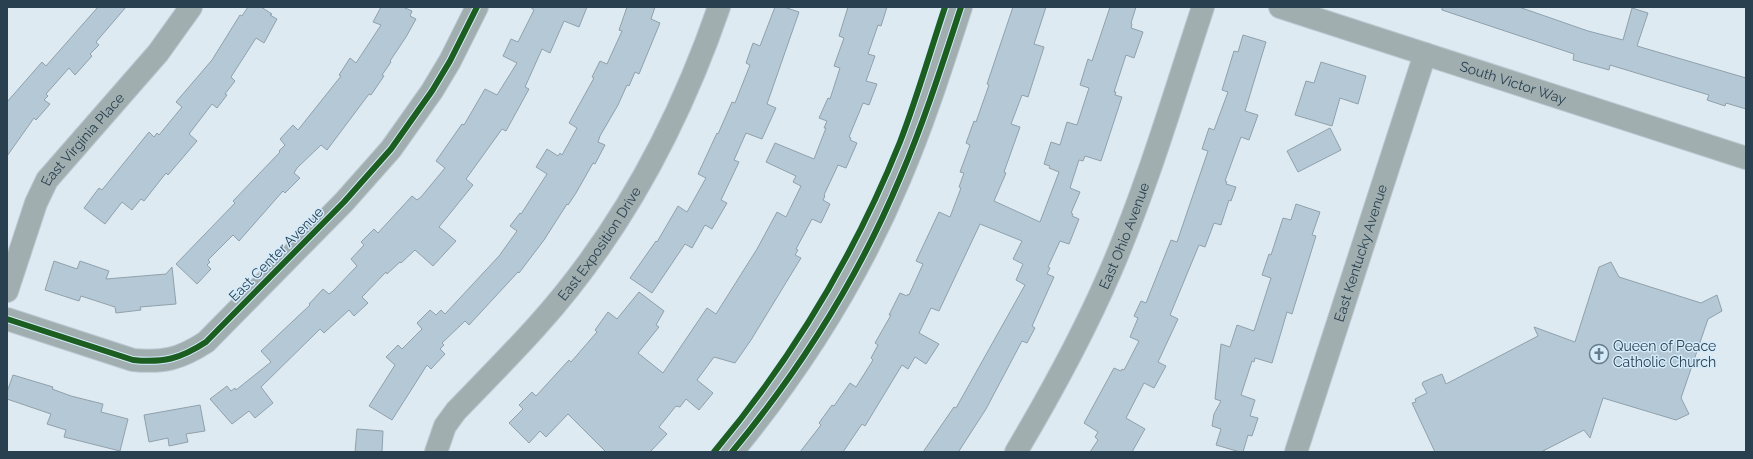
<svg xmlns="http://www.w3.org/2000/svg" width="1753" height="459" font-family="Raleway,sans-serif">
  <rect width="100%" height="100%" fill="#ddeaf2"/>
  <g fill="#b4c8d5" stroke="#91a1ac">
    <path d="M98 7H126L96 42 99 45 90 54 92 56 75 75 69 68 46 94 48 96 44 100 50 104 36 120 34 118 7 156V102L42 62 46 66Z"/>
    <path d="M248 7H261L272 14 270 15 277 19 264 43 256 38 231 77 235 81 225 94 227 95 217 108 212 104 189 134 197 141 168 175 166 173 144 201 141 199 132 210 122 202 105 224 84 208 99 188 102 190 149 132 154 137 157 133 159 135 182 107 176 102 212 60 240 15 242 16Z"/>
    <path d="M381 7H403L412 11 410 16 416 19 406 37 390 61 391 62 382 75 384 76 371 95 369 94 327 150 321 145 297 168 294 173 300 178 285 193 283 191 239 241 233 235 208 260 210 262 207 265 211 269 197 284 176 264 235 203 233 201 280 152 279 151 285 145 280 139 293 125 298 130 341 76 339 75 350 58 356 63 381 25 373 22Z"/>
    <path d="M530 7H587L579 27 564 21 550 53 542 49 525 87 529 89 506 131 502 129 466 179 473 185 439 227 456 241 433 266 415 250 401 263 400 262 387 274 386 272 362 297 368 303 354 316 349 310 324 333 320 329 261 387 273 403 255 418 249 411 232 424 210 399 227 386 231 391 235 388 236 390 271 362 261 351 310 305 309 304 323 289 329 294 333 291 357 266 351 259 364 245 361 242 374 229 378 233 412 196 417 200 421 197 445 168 436 161 462 124 464 125 485 89 497 95 517 63 503 56 511 39 518 42 534 10Z"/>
    <path d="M627 7H655L651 19 660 23 639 74 635 72 629 86 627 85 618 105 600 136 598 142 605 145 595 164 593 163 576 193 568 205 567 204 544 240 519 273 518 272 469 325 465 321 442 343 444 345 440 349 445 354 431 369 427 365 392 420 369 406 395 365 386 357 398 345 402 349 422 329 417 323 430 310 436 315 441 310 445 314 499 256 517 231 510 226 520 213 521 214 547 174 536 167 547 149 558 156 560 153 562 155 577 128 569 123 594 78 592 77 600 61 607 64 622 31 619 30Z"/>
    <path d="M775 7H784L799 12 767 104 776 108 762 139 746 133 734 160 739 162 721 200 727 203 712 229 705 225 692 248 685 244 652 293 630 278 656 241 657 242 678 206 687 212 706 178 698 174 717 133 718 134 732 102 735 103 750 65 746 63 753 43 760 46Z"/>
    <path d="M848 7H887L881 26 878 25 868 54 875 56 866 81 877 84 869 105 863 103 849 137 851 138 850 140 857 143 846 168 838 165 824 195 825 196 823 200 830 204 821 223 812 219 796 249 798 250 795 255 801 258 751 340 735 363 714 357 697 380 713 393 699 410 686 399 680 407 676 406 659 427 667 434 650 452H606L568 414 546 437 540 431 529 443 509 423 523 409 519 405 532 392 536 396 569 360 571 362 597 332 595 330 608 312 617 319 639 292 664 311 656 325 659 327 638 353 663 373 707 308 716 314 757 249 777 212 786 217 801 186 793 182 796 176 766 162 775 143 814 159 826 128H824L827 121 819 118 828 98 830 99 840 68 834 66 844 38 839 36Z"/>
    <path d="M1013 7H1046L1034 44 1044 47 1028 97 1022 95 1011 124 1020 127 1004 172 1006 173 994 201 1040 222 1059 172 1049 168 1050 166 1044 164 1051 142 1060 145 1067 122 1077 125 1089 88 1080 85 1088 59 1092 61 1110 7H1136L1131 23 1132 24 1131 28 1143 32 1134 58 1126 55 1114 92H1116L1115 95 1122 97 1101 161 1085 156 1083 161 1079 160 1070 188 1080 192 1071 213 1073 214 1072 216 1079 219 1069 244 1060 241 1048 267 1050 268 1047 274 1054 277 1032 326 1035 328 1027 343 1022 341 986 409 959 451 961 452H923L954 407 956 408 1025 285 1016 280 1023 264 1013 259 1022 241 980 224 939 311 931 308 919 333 939 344 926 364 915 357 908 369 902 365 865 426 862 424 843 452H800L821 425 819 423 832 405 834 406 850 383 856 387 873 360 871 358 878 345 875 343 891 315H889L900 293 907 296 908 294 909 295 923 264 916 261 939 212 950 217 961 188 959 187 964 173 960 172 970 145 966 143 974 121 976 122 989 85 987 84Z"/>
    <path d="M1442 7H1519L1588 31 1623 40 1632 8 1648 13 1637 46 1746 78V109L1726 103 1725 106 1707 100 1709 95 1610 65 1609 70 1573 60 1574 54 1442 10Z"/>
    <path d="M1243 35 1266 42 1245 111 1258 115 1249 140 1241 137 1225 181 1227 182 1226 184 1236 187 1231 201 1229 200 1221 225 1214 223 1205 247 1199 245 1170 315 1178 319 1158 362 1166 366 1154 388 1144 383 1126 418 1145 429 1132 452H1090L1098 440 1095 437 1098 432 1084 423 1114 368 1121 371 1122 369 1124 370 1139 341 1130 337 1138 318 1134 316 1141 301 1146 303 1171 240 1177 242 1208 151 1202 149 1209 128 1214 130 1228 92 1222 90 1234 51 1238 52Z"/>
    <path d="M1321 62 1366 76 1358 104 1340 98 1332 126 1295 115 1306 81 1314 83Z"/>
    <path d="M1330 128 1341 150 1298 172 1287 151Z"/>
    <path d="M1296 204 1320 212 1312 235 1316 236 1292 314 1287 312 1272 363 1255 358 1254 362 1252 361 1241 395 1255 400 1250 416 1258 418 1252 436 1248 435 1243 452H1240L1216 445 1221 429 1212 426 1214 414 1221 401 1215 399 1221 344 1230 347 1237 325 1254 331 1271 278 1262 275 1269 254 1271 255 1283 218 1291 220Z"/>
    <path d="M54 261 77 269 80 261 109 271 106 279 166 274 172 267 176 304 140 307 141 310 116 313 115 307 81 296 79 301 45 290Z"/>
    <path d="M1611 262 1619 277 1701 303 1717 295 1722 311 1708 319 1681 398 1689 414 1676 420 1603 398 1590 438 1584 430 1541 452H1435L1412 403 1416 402 1415 399 1427 393 1422 384 1423 382 1442 374 1446 384 1538 336 1534 327 1575 342 1599 267Z"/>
    <path d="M13 375 53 387 52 389 71 396 103 404 101 412 128 419 120 451 64 437 66 430 47 424 51 414 7 399V392Z"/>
    <path d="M200 405 205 431 186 434 188 442 169 446 168 438 149 442 144 415Z"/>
    <path d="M357 429 383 431 382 452H355Z"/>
  </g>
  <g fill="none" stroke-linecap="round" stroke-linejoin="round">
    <g stroke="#bac7d0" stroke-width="24">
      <g id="minor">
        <path id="s1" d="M1280 7 1746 158"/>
        <path id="s2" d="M7 291 36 203 47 180 158 53 191 7"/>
        <path d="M7 319 133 360C163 363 180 359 206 342L344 202 391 149 432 91 450 61 477 7"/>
        <path id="s3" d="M436 452 445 426 456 411C483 383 511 355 537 326 620 234 679 123 719 7"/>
        <path d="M732 452C800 370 859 276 900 178 924 122 942 65 961 7"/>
        <path id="s4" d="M1016 452C1051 393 1084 333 1111 270 1148 184 1174 95 1203 7"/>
        <path id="s5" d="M1296 452 1425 54"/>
      </g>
    </g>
    <use href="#minor" stroke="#a1aeb0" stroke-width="22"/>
    <g stroke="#d4ebfb" stroke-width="8">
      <g id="cycleway">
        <path d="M7 319 133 360C163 363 180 359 206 342L344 202 391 149 432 91 450 61 477 7"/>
        <path d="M714 452C792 359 855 254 900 142 917 98 930 52 945 7"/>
        <path d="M732 452C800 370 859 276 900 178 924 122 942 65 961 7"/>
      </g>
    </g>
    <use href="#cycleway" stroke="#1b5e20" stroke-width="6"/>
  </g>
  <defs>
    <g id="church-ring" transform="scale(1)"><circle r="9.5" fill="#d4ebfb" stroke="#677c88" stroke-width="1.5"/><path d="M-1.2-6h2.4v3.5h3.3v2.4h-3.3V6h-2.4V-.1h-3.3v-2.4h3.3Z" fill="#677c88"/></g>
  </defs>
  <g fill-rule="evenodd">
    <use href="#church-ring" x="1599" y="354"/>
  </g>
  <g text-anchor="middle" stroke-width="3" stroke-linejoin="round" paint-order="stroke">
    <g font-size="14" fill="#28404f" stroke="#d4ebfb">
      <text dy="5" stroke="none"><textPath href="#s1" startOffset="245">South Victor Way</textPath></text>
      <text dy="5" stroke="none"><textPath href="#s2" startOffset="172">East Virginia Place</textPath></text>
      <text dy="5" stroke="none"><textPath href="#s4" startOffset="242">East Ohio Avenue</textPath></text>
      <text dy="5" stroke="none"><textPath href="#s3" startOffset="267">East Exposition Drive</textPath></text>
      <text dy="5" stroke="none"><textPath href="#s5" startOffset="209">East Kentucky Avenue</textPath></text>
      <text transform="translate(276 254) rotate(-45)" y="5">East Center Avenue</text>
    </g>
    <g font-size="14" fill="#28404f" stroke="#d4ebfb" text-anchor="start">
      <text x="1613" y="351">Queen of Peace<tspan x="1613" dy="16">Catholic Church</tspan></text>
    </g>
  </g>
  <rect width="1753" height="459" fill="none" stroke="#28404f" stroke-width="16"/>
</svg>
